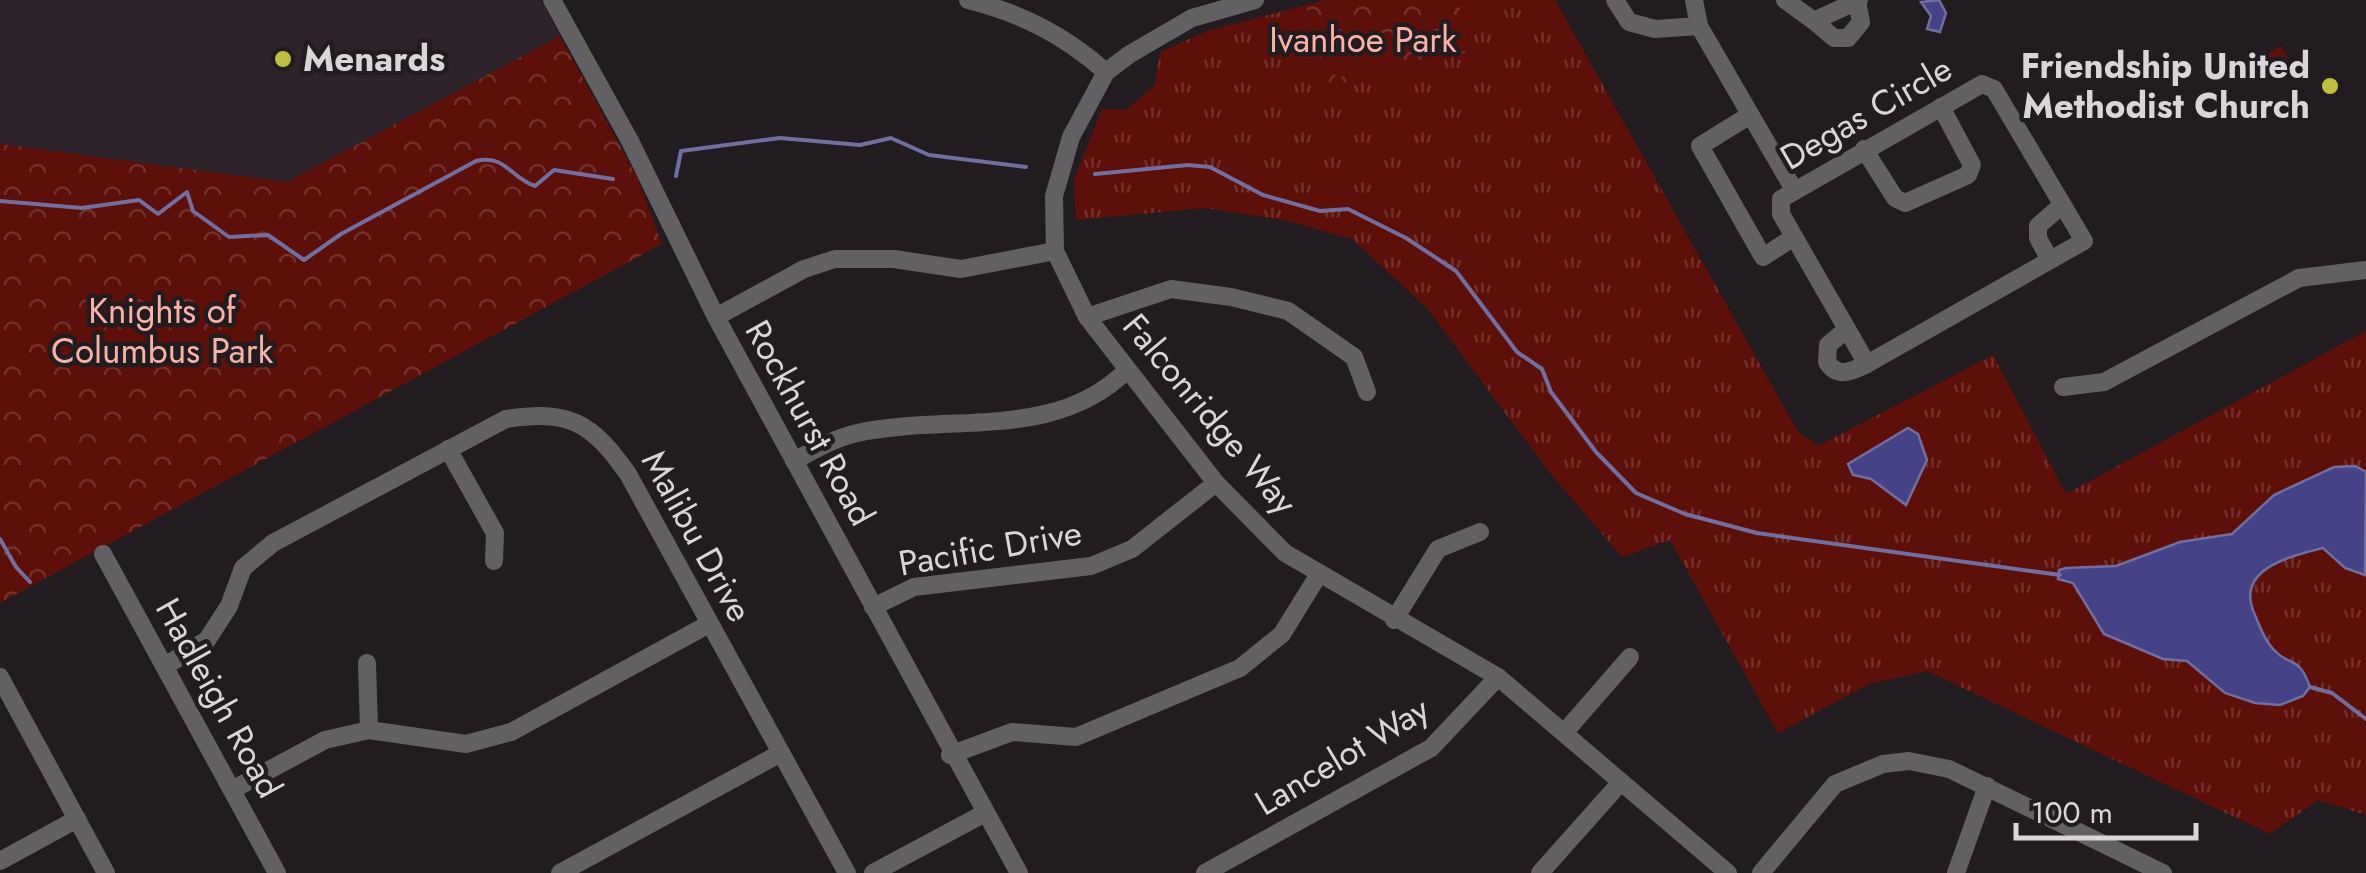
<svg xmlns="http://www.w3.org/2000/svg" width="2366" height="873" font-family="Jost,sans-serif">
  <defs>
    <pattern id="grass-tufts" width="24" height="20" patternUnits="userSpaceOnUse" patternTransform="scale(2.5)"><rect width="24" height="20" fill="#5d0f09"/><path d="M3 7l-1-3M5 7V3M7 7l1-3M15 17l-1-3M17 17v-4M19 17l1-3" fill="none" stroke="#74312c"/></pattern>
    <pattern id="forest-crowns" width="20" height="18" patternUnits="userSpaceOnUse" patternTransform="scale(2.5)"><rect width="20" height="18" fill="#5d0f09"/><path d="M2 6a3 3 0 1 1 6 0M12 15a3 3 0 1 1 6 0" fill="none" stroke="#74312c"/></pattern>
  </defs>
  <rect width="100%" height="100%" fill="#221b20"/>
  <path fill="#2e232b" d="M0 0H541L560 36 287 182 0 144Z"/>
  <path fill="url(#grass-tufts)" d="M1458 0H1555L1798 432 1818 446 1993 355 2066 494 2366 331V815L2318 800 2270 834 1927 671 1869 684 1778 733 1670 540 1622 557 1549 472 1428 309 1352 239 1283 220 1206 208 1076 220 1074 179 1102 109 1126 110 1155 85 1160 52 1210 30 1306 5 1329 89 1472 51Z"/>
  <g fill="url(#forest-crowns)">
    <path d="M1324 0H1458L1472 51 1329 90 1306 5Z"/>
    <path d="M560 36 638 179 662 244 0 603V144L287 182Z"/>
    <path d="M2281 46 2293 67 2267 81 2256 60Z"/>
  </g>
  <g fill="#5d0f09">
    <path d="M1368 24 1373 44 1331 54 1326 35Z"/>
    <path d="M1373 48 1378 67 1336 78 1331 58Z"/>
  </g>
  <g fill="#464288" stroke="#726ea0" stroke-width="2.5">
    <path d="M1939 0 1946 13 1940 32 1927 29 1931 16 1921 2Z"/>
    <path d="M1908 428 1918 434 1927 460 1906 505 1871 479 1853 475 1848 464Z"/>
    <path d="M2355 466 2366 472 2365 575 2345 568 2323 548C2287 557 2234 570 2255 615 2260 627 2265 641 2274 650 2291 668 2298 654 2310 687L2303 696 2280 705 2255 703 2225 693 2187 661 2163 659 2104 634 2073 583 2058 579 2059 570 2066 568 2116 566 2180 542 2232 534 2274 495 2334 467Z"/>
  </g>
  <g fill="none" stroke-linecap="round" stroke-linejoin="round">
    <g stroke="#726ea0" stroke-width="4">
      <path d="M1095 174 1188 165 1210 167 1263 195 1320 211 1348 209 1406 238 1456 271 1517 352 1542 369 1551 392 1596 452 1636 493 1685 514 1757 533 2060 575"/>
      <path d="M676 176 681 151 780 138 860 145 891 138 929 155 1026 167"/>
      <path d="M0 201 82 208 139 200 158 214 187 192 193 211 229 237 268 235 304 260 341 234 476 161C505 154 511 178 535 186L554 170 613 179"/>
      <path d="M0 539 16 567 30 582"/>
      <path d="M2310 687 2332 693 2366 719"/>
    </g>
    <g stroke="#626063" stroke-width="18">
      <path d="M552 0 630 141 716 317 1019 873"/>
      <path d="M968 0C1021 13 1064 35 1106 72"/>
      <path d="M1255 0 1192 18 1130 54 1106 72 1071 137 1054 196 1055 251 1087 317 1216 483 1285 553 1498 677 1728 873"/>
      <path d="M1615 0 1629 22 1655 29 1699 26"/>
      <path d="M1694 0 1699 26 1793 188"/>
      <path d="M1785 0 1814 21 1859 0"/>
      <path d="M1814 21 1834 38H1848L1861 22 1857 1"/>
      <path d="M1982 84 1994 89 2084 241 1867 364 1781 214V199Z"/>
      <path d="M1750 115 1700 146 1763 257 1794 237"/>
      <path d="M1864 149 1895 198 1905 203 1968 175 1972 165 1941 107"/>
      <path d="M2050 260 2038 238V226L2062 205"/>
      <path d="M716 317 804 269 835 259H894L961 269 1055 251"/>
      <path d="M1087 317 1171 289 1231 297 1288 311 1354 357 1367 392"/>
      <path d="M1847 329 1828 345 1827 362C1838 379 1852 371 1867 364"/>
      <path d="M2063 387 2104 382 2299 278 2366 270"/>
      <path d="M448 449 495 533 494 561"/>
      <path d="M794 461C814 450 835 438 857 433 949 413 1055 442 1127 370"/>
      <path d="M103 554 277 873"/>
      <path d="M873 607 914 587 1091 566 1132 549 1216 483"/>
      <path d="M1394 620 1438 549 1480 532"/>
      <path d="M367 663 369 730"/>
      <path d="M165 666 207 640 229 606 243 568 273 543 506 419C570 409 592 423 628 474L847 873"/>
      <path d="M0 677 106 873"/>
      <path d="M1564 733 1630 657"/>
      <path d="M950 755 1012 732 1076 737 1240 668 1282 634 1319 574"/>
      <path d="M232 790 325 740 369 730 466 744 511 732 709 624"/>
      <path d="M0 861 77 819"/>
      <path d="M560 873 781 753"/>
      <path d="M873 873 985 813"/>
      <path d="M1205 873 1431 748 1498 677"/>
      <path d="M1540 873 1621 782"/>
      <path d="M1761 873 1835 784 1883 764 1909 761 1949 769 2163 873"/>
      <path d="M1956 873 1987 786"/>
    </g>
  </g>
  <g fill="#bebf42" stroke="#221b20" stroke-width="4">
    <circle cx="283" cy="59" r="10"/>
    <circle cx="2330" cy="86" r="10"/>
  </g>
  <g text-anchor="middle" stroke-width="9" stroke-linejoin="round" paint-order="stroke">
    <g font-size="35" fill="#f9b2a6" stroke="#221b20">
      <text x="1363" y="52">Ivanhoe Park</text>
      <text x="162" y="323">Knights of<tspan x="162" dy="40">Columbus Park</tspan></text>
    </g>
    <g font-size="35" font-weight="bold" fill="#dad5d8" stroke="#221b20" text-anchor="start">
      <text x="303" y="71">Menards</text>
      <text x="2310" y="78" text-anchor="end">Friendship United<tspan x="2310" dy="40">Methodist Church</tspan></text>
    </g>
    <g font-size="35" fill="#dad5d8" stroke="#221b20">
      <text transform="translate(1866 113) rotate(-30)" y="12">Degas Circle</text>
      <text transform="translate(1210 414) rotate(50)" y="12">Falconridge Way</text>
      <text transform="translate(810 423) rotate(61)" y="12">Rockhurst Road</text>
      <text transform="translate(697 536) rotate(61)" y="12">Malibu Drive</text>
      <text transform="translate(990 548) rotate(-10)" y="12">Pacific Drive</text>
      <text transform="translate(219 698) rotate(61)" y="12">Hadleigh Road</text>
      <text transform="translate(1342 756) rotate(-31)" y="12">Lancelot Way</text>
    </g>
  </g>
  <path d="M2016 823v15h180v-15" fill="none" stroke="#dad5d8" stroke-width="5"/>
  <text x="2031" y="823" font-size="30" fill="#dad5d8" stroke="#221b20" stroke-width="8" paint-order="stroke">100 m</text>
</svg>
